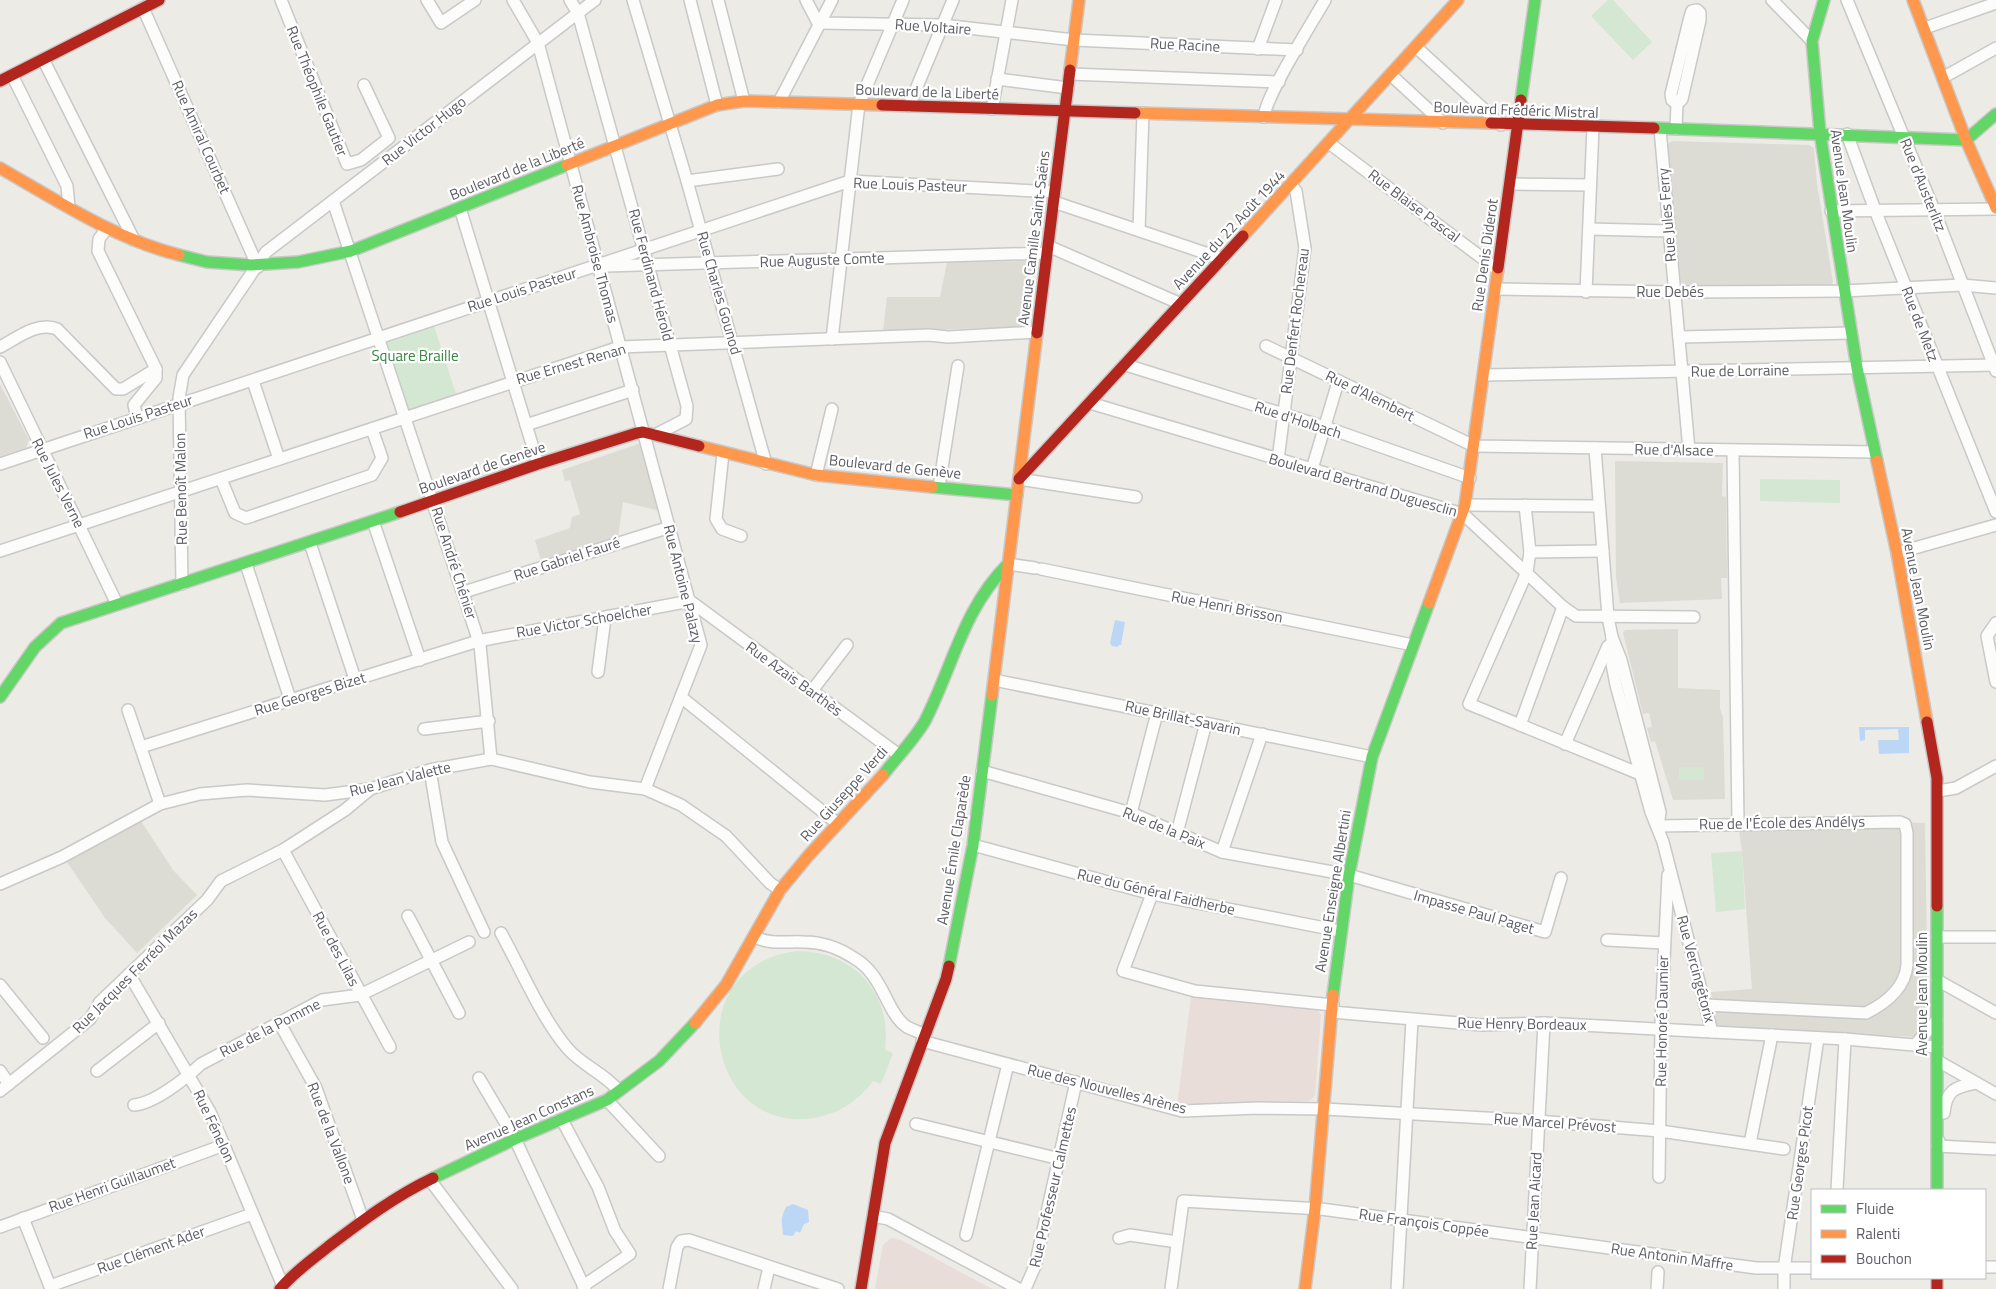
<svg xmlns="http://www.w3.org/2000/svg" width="1996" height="1289" font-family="'Titillium Web',sans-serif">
  <rect width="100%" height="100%" fill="#ecebe6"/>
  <g fill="#dcdbd4">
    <path d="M1672 141 1809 145 1814 148 1817 184 1833 282 1830 286 1685 285 1681 282 1668 144Z"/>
    <path d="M1033 261 1025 327 883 331 887 297H940L947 262Z"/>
    <path d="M0 384 29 440 26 448 0 456Z"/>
    <path d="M641 443 660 511 623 502 618 537 541 561 535 540 570 528 572 517 580 514 570 480 565 481 562 470Z"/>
    <path d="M1615 461 1723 463 1722 496 1726 497 1727 578H1721L1722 599 1620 603 1616 577Z"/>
    <path d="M1678 629V688L1720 690V709L1723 717 1725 799 1673 800 1655 741 1651 742 1647 728 1652 727 1649 713 1643 714 1623 633 1625 630Z"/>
    <path d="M141 821 173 870 197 895 137 953 105 918 67 862Z"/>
    <path d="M1900 822 1925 823 1928 1024 1918 1037 1717 1028 1711 992 1752 989 1742 851 1738 824Z"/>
  </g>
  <g fill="#e8ddd9">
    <path d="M1194 994 1315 1006 1321 1015 1315 1096 1309 1101 1177 1106 1191 997Z"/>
    <path d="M891 1238 901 1240 992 1289H875L883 1245Z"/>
  </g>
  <g fill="#d4e7d3">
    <path d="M1608 0H1613L1652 42 1633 60 1591 16Z"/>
    <path d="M432 320 458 400 406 418 379 337Z"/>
    <path d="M1760 479 1840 480V503L1760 501Z"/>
    <rect x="1679" y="767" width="25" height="13"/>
    <path d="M1742 851 1745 909 1716 912 1711 853Z"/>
    <path d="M796 951C854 951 892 992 885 1050L893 1053 881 1084 873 1081C858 1101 839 1114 814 1118 708 1135 676 968 796 951Z"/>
  </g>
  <g fill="#bbd7f5">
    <path d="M1115 620 1125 622 1121 645H1119L1118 647 1112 646 1110 643Z"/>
    <path d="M1859 727H1909V753L1879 754 1878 740H1899L1898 729 1865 730V740L1860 741Z"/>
    <path d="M793 1204 808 1210 809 1222 804 1224 800 1233 796 1231 793 1236 783 1235C783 1223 779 1221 786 1207Z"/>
  </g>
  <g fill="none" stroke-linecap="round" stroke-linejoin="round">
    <g stroke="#c8c9c8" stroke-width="14">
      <g id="street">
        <path d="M281 0 347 164 361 160 389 138 364 85"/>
        <path d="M427 0 441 23 475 0"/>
        <path d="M513 0 538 43 701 645 645 789"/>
        <path d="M570 0 578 13 687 406 686 419 655 435"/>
        <path d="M633 0 687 181 766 464"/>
        <path d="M690 0 717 105"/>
        <path d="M718 0 744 101"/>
        <path d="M806 0 818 23 942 25 1074 40 1297 50"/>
        <path d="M1772 0 1812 41"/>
        <path d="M1847 0 1934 210 1996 371"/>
        <path d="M143 8 258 267"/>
        <path d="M1925 28 1996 3"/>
        <path d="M1416 47 1501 125"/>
        <path d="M1258 49 1276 0"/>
        <path d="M43 59 134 240"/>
        <path d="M1070 74 1279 82"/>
        <path d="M12 75 67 186 69 207"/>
        <path d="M1391 75 1443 123"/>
        <path d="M1944 77 1996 48"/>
        <path d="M997 79 1068 88"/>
        <path d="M779 102 832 0"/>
        <path d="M909 106 953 0"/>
        <path d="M992 109 1012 0"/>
        <path d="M1264 117C1266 95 1312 23 1325 0"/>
        <path d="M1660 129 1689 450"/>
        <path d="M1676 129 1677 104 1682 99 1700 20V13L1697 10 1692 11 1690 17 1671 94 1672 100 1677 104"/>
        <path d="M1847 134 1875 210 1996 512"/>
        <path d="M1329 143 1498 270"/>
        <path d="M687 181 778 169"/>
        <path d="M1510 184 1590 185"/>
        <path d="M333 201 480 645 491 759"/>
        <path d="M1054 202 1223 259"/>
        <path d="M460 208 538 464"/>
        <path d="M1831 211 1996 209"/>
        <path d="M107 228 99 239 98 251 156 369V378L134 405 137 417"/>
        <path d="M1589 229 1669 231"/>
        <path d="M1139 230 1143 113"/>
        <path d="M1048 246 1181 304"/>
        <path d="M606 266 1047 253"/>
        <path d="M1496 289 1674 292 1844 291 1962 285 1996 288"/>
        <path d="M1586 292 1593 127"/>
        <path d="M1679 337 1851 333"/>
        <path d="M832 339 859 104 903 0"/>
        <path d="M1266 346 1474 446 1875 452"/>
        <path d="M0 347C17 338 38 321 57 329L116 389H123L156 369"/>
        <path d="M0 362 117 604"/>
        <path d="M1126 365 1325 427 1470 478"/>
        <path d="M1484 375 1996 365"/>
        <path d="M253 381 279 459"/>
        <path d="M1090 403 1463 514 1563 607 1576 616 1694 617"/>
        <path d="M526 425 633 390"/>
        <path d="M1595 448 1608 617 1612 637 1621 660 1660 812 1658 826"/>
        <path d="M1733 451 1738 824"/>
        <path d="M723 453 716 519 722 529 741 536"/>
        <path d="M1278 460 1305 248 1296 191 1291 185"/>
        <path d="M0 464 850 181 1055 192"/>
        <path d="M1312 469 1338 382"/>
        <path d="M816 475 832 409"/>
        <path d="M221 479 235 513 246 518 372 475 382 458 372 429"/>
        <path d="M1019 479 1136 497"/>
        <path d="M939 487 958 366"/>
        <path d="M1465 505 1598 506"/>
        <path d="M1525 505 1530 552 1527 572 1469 704 1640 774"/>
        <path d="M373 521 420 660"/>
        <path d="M310 543 355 679"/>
        <path d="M0 551 620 347 929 335 948 337 1037 332"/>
        <path d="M1530 552 1603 551"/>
        <path d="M1897 553 1996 525"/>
        <path d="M246 564 290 699"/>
        <path d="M1008 564 1035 568"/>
        <path d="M1041 569 1413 645"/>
        <path d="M182 584 179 398 183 375 266 252 595 0"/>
        <path d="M464 592 670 527"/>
        <path d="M1996 623 1987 636 1996 682"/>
        <path d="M1612 637V664L1616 685 1651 812 1663 842 1712 1032 1845 1039 1937 1047"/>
        <path d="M598 672 605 618"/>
        <path d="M994 680 1372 757"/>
        <path d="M811 692 847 645"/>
        <path d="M681 697 838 824"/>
        <path d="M128 710 160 804"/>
        <path d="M1520 725 1563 607"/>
        <path d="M424 729 489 721"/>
        <path d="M1565 744 1608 646"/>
        <path d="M141 747 478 641 690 601 899 755"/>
        <path d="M430 770 442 842 484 932"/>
        <path d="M982 771 1131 813 1222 852 1349 875 1545 932 1561 878"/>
        <path d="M1938 791 1956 788 1996 766"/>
        <path d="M1131 813 1157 713"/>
        <path d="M1658 826 1900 822 1905 824 1907 833V965C1905 988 1886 1003 1866 1013L1706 1005"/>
        <path d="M1177 833 1206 723"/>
        <path d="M973 845 1152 894 1340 931"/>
        <path d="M283 850 390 1047"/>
        <path d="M1222 852 1262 734"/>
        <path d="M0 884 62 857 160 804 200 794 247 790 325 795 348 792 370 789 430 770 491 759 590 782 645 789 681 805 726 836 770 883 780 890"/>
        <path d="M1152 894 1123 971 1195 991 1333 1005"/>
        <path d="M408 916 459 1013"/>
        <path d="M501 933C521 969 542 1019 568 1049 583 1066 604 1073 618 1090"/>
        <path d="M755 937C772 945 786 941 804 942 822 942 839 948 854 958 884 975 886 1013 907 1027 913 1030 919 1032 925 1035"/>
        <path d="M1937 937H1996"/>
        <path d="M1607 940 1664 943"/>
        <path d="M129 974 210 1112 283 1286"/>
        <path d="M1937 980 1996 1013"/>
        <path d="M0 985 43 1038"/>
        <path d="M1332 1012 1482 1025 1544 1023 1712 1032"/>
        <path d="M279 1022 316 1088 363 1220"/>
        <path d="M922 1041 1182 1111 1258 1108 1325 1109 1538 1121 1660 1131 1784 1149"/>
        <path d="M1915 1045 1937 1020"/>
        <path d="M1938 1061 1996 1094"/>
        <path d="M0 1071 9 1084"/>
        <path d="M97 1071 159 1023"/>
        <path d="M479 1078 515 1139 585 1289"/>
        <path d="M0 1091 90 1019 100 1002 207 900 221 881 283 850 345 810 369 790"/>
        <path d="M607 1100 659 1156"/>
        <path d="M134 1105C155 1103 185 1079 201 1064L322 1000 360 995 469 942"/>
        <path d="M1944 1113C1946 1090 1955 1087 1976 1083"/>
        <path d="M562 1120 598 1187 615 1231 630 1254 583 1286"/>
        <path d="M916 1124 1060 1159"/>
        <path d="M1939 1141 1937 1146 1996 1149"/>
        <path d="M1750 1143 1772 1035"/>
        <path d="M1659 1177 1661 1024 1668 875"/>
        <path d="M430 1180 512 1289"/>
        <path d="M1837 1190 1845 1039"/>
        <path d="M873 1216 888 1219 1019 1289"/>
        <path d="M23 1218 51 1289"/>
        <path d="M0 1227 224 1145"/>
        <path d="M966 1235 1008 1064"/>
        <path d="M1119 1238 1130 1235 1177 1242"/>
        <path d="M1985 1267H1996"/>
        <path d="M50 1286 252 1214"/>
        <path d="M669 1289 677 1247 681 1241 689 1240 838 1289"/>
        <path d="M764 1289 769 1267"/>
        <path d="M1025 1289 1035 1266 1076 1082"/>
        <path d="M1171 1289 1183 1201 1321 1209 1756 1268H1812"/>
        <path d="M1397 1289 1412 1020"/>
        <path d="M1530 1289 1544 1023"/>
        <path d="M1657 1289 1658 1272"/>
        <path d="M1784 1289V1269L1818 1038"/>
      </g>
    </g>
    <g stroke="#c9c8c7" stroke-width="14">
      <g id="fast">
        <path d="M1824 0 1812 41 1820 133 1857 368 1877 461"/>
        <path d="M1521 100 1535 0"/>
        <path d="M1654 128 1966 140"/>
        <path d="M1966 140 1996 114"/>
        <path d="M179 255 207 262 251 265 298 262 351 251 567 165"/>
        <path d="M932 487 1017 495"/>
        <path d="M0 697 35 647 61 623 400 512"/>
        <path d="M883 775C896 758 914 740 925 721 953 666 963 609 1008 564"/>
        <path d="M1937 906V1190"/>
        <path d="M949 966 973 845 992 695"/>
        <path d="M1333 995 1349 875 1372 757 1429 603"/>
        <path d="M433 1178 515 1139 607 1100 659 1061 695 1023"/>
      </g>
    </g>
    <g stroke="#c9c8c7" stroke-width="14">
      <g id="slow">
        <path d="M1913 0 1966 140 1996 208"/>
        <path d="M1070 70 1079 0"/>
        <path d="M1135 113 1491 123"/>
        <path d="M567 165 717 105 744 101 882 105"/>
        <path d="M0 168C56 200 115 239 179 255"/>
        <path d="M1243 236 1458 0"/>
        <path d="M699 446 816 475 932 487"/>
        <path d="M1877 461 1897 553 1927 722"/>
        <path d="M1429 603 1465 505 1498 268"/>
        <path d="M992 695 1037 333"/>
        <path d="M695 1023 726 985 780 890 809 855 883 775"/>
        <path d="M1305 1289 1315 1209 1333 995"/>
      </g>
    </g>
    <g stroke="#c9c8c7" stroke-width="14">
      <g id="jam">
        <path d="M0 81 159 0"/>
        <path d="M882 105 1135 113"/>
        <path d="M1491 123 1654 128"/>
        <path d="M1498 268 1521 100"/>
        <path d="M1037 333 1070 70"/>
        <path d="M1019 479 1243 236"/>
        <path d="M400 512 538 464 637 433 643 432 699 446"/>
        <path d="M1927 722 1937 778V906"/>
        <path d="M1937 1278V1289"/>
        <path d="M280 1289C294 1272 312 1260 329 1246 362 1221 395 1196 433 1178"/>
        <path d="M861 1289 885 1143 946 979 949 966"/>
      </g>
    </g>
    <use href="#street" stroke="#fcfcfb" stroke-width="11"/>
    <use href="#fast" stroke="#63d668" stroke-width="11"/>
    <use href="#slow" stroke="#ff974d" stroke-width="11"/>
    <use href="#jam" stroke="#b3261e" stroke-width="11"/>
  </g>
  <g text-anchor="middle" stroke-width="4.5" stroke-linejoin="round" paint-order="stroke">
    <g font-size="15" fill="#5c5e64" stroke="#fff">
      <text transform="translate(933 27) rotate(4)" y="5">Rue Voltaire</text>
      <text transform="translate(1185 45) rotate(3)" y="5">Rue Racine</text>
      <text transform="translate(317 91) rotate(68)" y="5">Rue Théophile Gautier</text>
      <text transform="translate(927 92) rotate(2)" y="5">Boulevard de la Liberté</text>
      <text transform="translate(1516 110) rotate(2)" y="5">Boulevard Frédéric Mistral</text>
      <text transform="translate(424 131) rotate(-38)" y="5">Rue Victor Hugo</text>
      <text transform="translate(201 137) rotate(66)" y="5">Rue Amiral Courbet</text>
      <text transform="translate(517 169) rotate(-22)" y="5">Boulevard de la Liberté</text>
      <text transform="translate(910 185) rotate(2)" y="5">Rue Louis Pasteur</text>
      <text transform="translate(1923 185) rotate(68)" y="5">Rue d'Austerlitz</text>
      <text transform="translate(1844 191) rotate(82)" y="5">Avenue Jean Moulin</text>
      <text transform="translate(1414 206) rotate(37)" y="5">Rue Blaise Pascal</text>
      <text transform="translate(1667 215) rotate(-95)" y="5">Rue Jules Ferry</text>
      <text transform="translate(1229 230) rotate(-47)" y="5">Avenue du 22 Août 1944</text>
      <text transform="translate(1034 238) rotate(-83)" y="5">Avenue Camille Saint-Saëns</text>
      <text transform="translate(595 254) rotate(75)" y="5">Rue Ambroise Thomas</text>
      <text transform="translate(1485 255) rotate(-82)" y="5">Rue Denis Diderot</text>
      <text transform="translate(822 260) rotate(-2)" y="5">Rue Auguste Comte</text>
      <text transform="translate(651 275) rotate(75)" y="5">Rue Ferdinand Hérold</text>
      <text transform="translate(522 290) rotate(-18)" y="5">Rue Louis Pasteur</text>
      <text x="1670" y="297">Rue Debés</text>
      <text transform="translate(719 293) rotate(74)" y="5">Rue Charles Gounod</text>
      <text transform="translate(1295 321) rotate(-83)" y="5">Rue Denfert Rochereau</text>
      <text transform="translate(1920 324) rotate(69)" y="5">Rue de Metz</text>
      <text transform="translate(571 364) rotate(-16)" y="5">Rue Ernest Renan</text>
      <text transform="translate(1740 371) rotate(-1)" y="5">Rue de Lorraine</text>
      <text transform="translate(1370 396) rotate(26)" y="5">Rue d'Alembert</text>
      <text transform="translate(138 417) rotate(-18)" y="5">Rue Louis Pasteur</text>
      <text transform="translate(1298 420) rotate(18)" y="5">Rue d'Holbach</text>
      <text transform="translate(1674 450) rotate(1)" y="5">Rue d'Alsace</text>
      <text transform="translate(895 467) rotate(6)" y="5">Boulevard de Genève</text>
      <text transform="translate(482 468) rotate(-19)" y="5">Boulevard de Genève</text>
      <text transform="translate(58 483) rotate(63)" y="5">Rue Jules Verne</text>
      <text transform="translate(1363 485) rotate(16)" y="5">Boulevard Bertrand Duguesclin</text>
      <text transform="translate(181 489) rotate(-91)" y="5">Rue Benoît Malon</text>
      <text transform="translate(567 559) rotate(-18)" y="5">Rue Gabriel Fauré</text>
      <text transform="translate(454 563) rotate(72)" y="5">Rue André Chénier</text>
      <text transform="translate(683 584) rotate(76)" y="5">Rue Antoine Palazy</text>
      <text transform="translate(1918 589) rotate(79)" y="5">Avenue Jean Moulin</text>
      <text transform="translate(1227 607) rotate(11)" y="5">Rue Henri Brisson</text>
      <text transform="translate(584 621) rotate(-10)" y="5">Rue Victor Schoelcher</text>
      <text transform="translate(794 679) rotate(36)" y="5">Rue Azais Barthès</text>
      <text transform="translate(310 694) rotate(-17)" y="5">Rue Georges Bizet</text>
      <text transform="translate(1183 718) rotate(12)" y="5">Rue Brillat-Savarin</text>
      <text transform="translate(400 779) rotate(-14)" y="5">Rue Jean Valette</text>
      <text transform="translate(844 794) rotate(-48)" y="5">Rue Giuseppe Verdi</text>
      <text transform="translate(1782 823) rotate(-1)" y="5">Rue de l'École des Andélys</text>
      <text transform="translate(1164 828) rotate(22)" y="5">Rue de la Paix</text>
      <text transform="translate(954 850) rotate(-81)" y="5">Avenue Émile Claparède</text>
      <text transform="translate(1333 891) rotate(-81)" y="5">Avenue Enseigne Albertini</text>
      <text transform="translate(1156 892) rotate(13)" y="5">Rue du Général Faidherbe</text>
      <text transform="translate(1474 912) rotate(16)" y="5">Impasse Paul Paget</text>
      <text transform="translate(336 949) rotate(62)" y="5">Rue des Lilas</text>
      <text transform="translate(1696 969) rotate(75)" y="5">Rue Vercingétorix</text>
      <text transform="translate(135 971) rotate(-45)" y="5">Rue Jacques Ferréol Mazas</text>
      <text transform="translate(1922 994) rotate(-90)" y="5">Avenue Jean Moulin</text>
      <text transform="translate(1662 1021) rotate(-89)" y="5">Rue Honoré Daumier</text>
      <text transform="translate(1522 1024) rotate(1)" y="5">Rue Henry Bordeaux</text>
      <text transform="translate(270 1028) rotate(-27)" y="5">Rue de la Pomme</text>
      <text transform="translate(1107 1089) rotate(14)" y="5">Rue des Nouvelles Arènes</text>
      <text transform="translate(529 1118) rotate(-24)" y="5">Avenue Jean Constans</text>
      <text transform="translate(1555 1123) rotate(4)" y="5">Rue Marcel Prévost</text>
      <text transform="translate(214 1126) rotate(65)" y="5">Rue Fénelon</text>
      <text transform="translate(331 1133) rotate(69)" y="5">Rue de la Vallone</text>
      <text transform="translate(1800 1163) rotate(-82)" y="5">Rue Georges Picot</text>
      <text transform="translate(112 1185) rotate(-20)" y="5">Rue Henri Guillaumet</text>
      <text transform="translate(1053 1187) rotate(-77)" y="5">Rue Professeur Calmettes</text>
      <text transform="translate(1534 1201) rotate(-87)" y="5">Rue Jean Aicard</text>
      <text transform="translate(1424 1223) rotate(8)" y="5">Rue François Coppée</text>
      <text transform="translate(151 1250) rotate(-20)" y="5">Rue Clément Ader</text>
      <text transform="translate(1672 1257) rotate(8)" y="5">Rue Antonin Maffre</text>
    </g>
    <g font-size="15" fill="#398544" stroke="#fff">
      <text x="415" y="361">Square Braille</text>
    </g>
  </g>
  <rect x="1811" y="1189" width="175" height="90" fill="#ffffff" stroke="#bebfc1"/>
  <rect x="1821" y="1205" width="25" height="8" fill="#63d668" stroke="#bebfc1"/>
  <text x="1856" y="1214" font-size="15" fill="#5c5e64">Fluide</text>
  <rect x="1821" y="1230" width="25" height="8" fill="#ff974d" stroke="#bebfc1"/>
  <text x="1856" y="1239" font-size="15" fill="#5c5e64">Ralenti</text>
  <rect x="1821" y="1255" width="25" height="8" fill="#b3261e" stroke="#bebfc1"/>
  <text x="1856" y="1264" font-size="15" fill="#5c5e64">Bouchon</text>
</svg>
